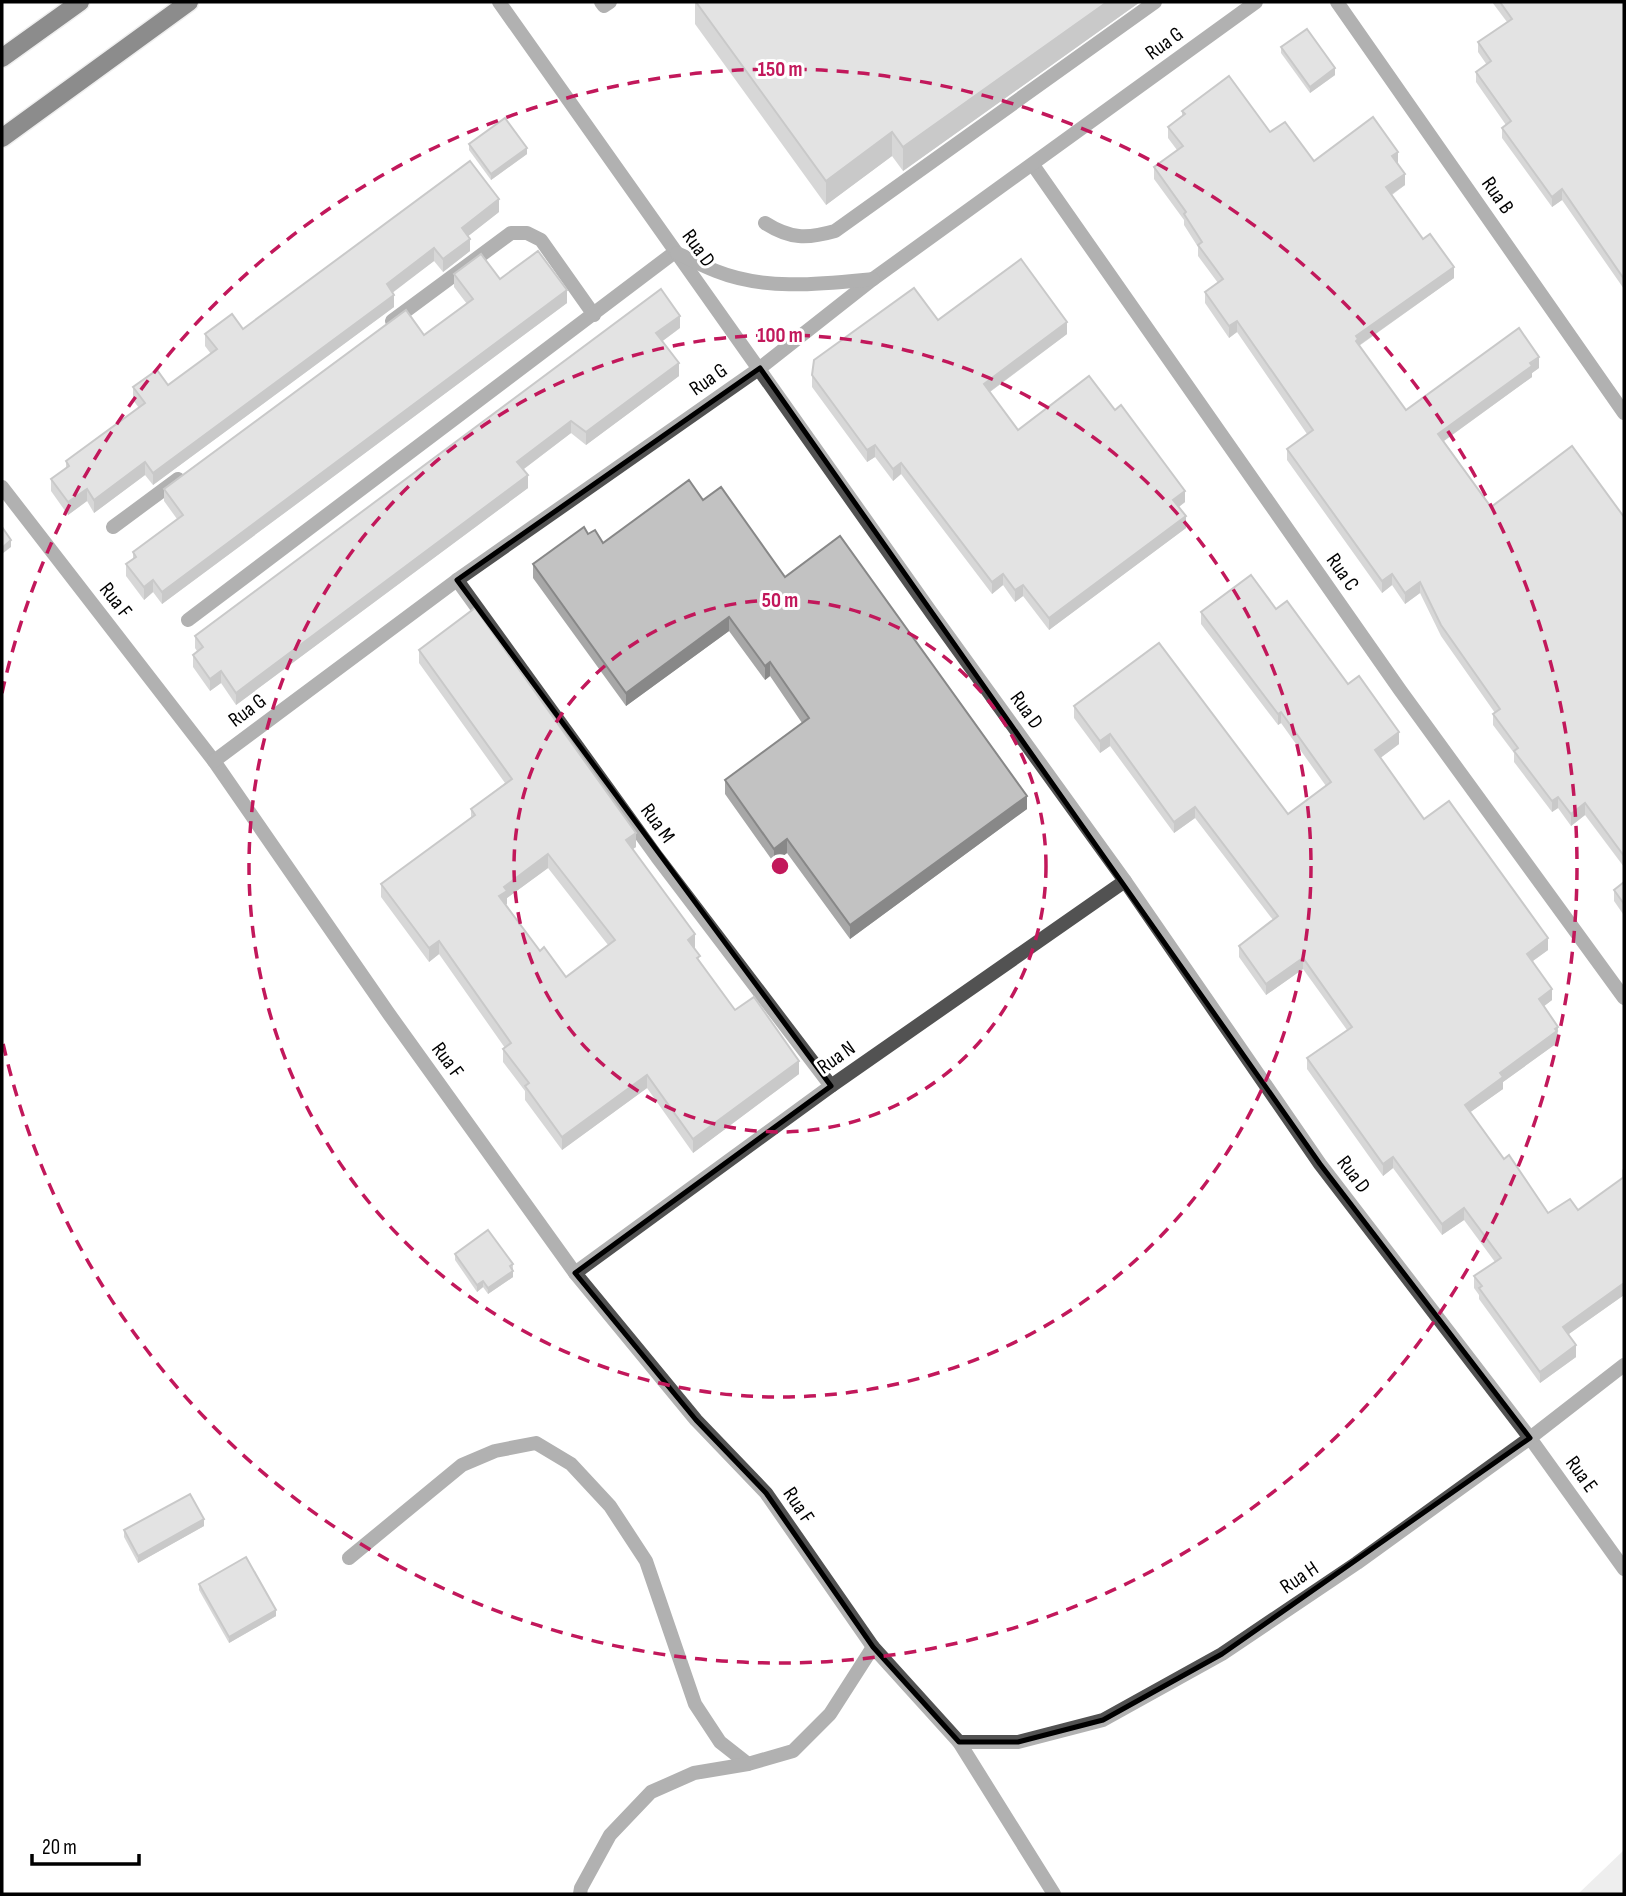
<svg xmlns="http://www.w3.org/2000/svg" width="1626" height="1896" font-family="'Sofia Sans Condensed',sans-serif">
  <rect width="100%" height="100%" fill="#fff"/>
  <path fill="#d9d9d9" d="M1624 1850V1894H1578Z"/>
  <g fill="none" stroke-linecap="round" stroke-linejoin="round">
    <g stroke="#dbdbdb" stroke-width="21">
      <g id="primary">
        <path d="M2 58 80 2"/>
        <path d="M2 138 189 2"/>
      </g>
    </g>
    <g stroke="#525252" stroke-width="14">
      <path d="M601 2 604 6 610 2"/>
      <path d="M765 223C790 239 807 239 835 231L1155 2"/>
    </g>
    <g stroke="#525252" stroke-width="14">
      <path d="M1337 2 1624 413"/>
      <path d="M1033 165 1400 690 1624 998"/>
      <path d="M392 321 511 233H527L541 240 594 315"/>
      <path d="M2 487 214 761 389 1014 575 1273 696 1420 766 1493 873 1647 959 1742 1054 1894"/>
      <path d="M113 527 178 479"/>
      <path d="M457 580 657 857 831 1086"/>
      <path d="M188 620 675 252"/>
      <path d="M214 761 457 580 760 368 873 279 1256 2"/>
      <path d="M575 1273 831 1086 1125 881"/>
      <path d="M349 1558 462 1465 495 1451 536 1443 571 1464 610 1506 646 1561 695 1704 720 1742 748 1764"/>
      <path d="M959 1742H1018L1103 1720 1222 1654 1357 1563 1530 1438 1624 1569"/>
      <path d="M580 1894 581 1888 610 1835 651 1792 694 1773 748 1764 793 1751 830 1714 873 1647"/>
    </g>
    <g stroke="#525252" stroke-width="14">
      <path d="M499 2 933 615 1125 881 1320 1164 1530 1438 1624 1365"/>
      <path d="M677 253C690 259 703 266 716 271 766 291 821 284 873 279"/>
    </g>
    <use href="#primary" stroke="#000" stroke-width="18"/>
  </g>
  <g fill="#a7a7a7" fill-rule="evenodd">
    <path d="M695 2H1140L903 171 892 156 826 205 695 24Z"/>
    <path d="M1492 2H1624V289L1562 200 1552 207 1502 138V128L1506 125 1476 82V72L1487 65 1478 52V42L1507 22Z"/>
    <path d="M1281 47 1335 75 1310 93 1281 53Z"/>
    <path d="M1182 111 1270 132 1314 161 1398 163 1405 185 1392 195 1423 239 1454 278 1359 346 1406 410 1539 368 1532 373V377L1444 441 1491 507 1624 517V867L1585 815 1571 826 1558 808 1552 812 1514 762V753L1493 725V714L1495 713 1441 636 1420 593 1405 604 1392 585 1382 593 1287 460V449L1307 434 1237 332 1229 338 1205 303V292L1218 283 1198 256V247L1184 225V220L1154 179V167L1177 150 1168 138V127L1182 117Z"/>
    <path d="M469 144 527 154 491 180 469 150Z"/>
    <path d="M499 212 468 236 470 251 443 272 434 261 392 292 394 307 153 485 145 475 94 513 87 501 68 515 51 491V479L66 468V461L139 408 133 400V387L168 385 211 354 205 346V334L243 329Z"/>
    <path d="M454 274 500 279 567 303 162 604 153 592 144 600 126 576V564L133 559V552L177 519 164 501V489L424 335 467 304 454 287Z"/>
    <path d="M938 320 1067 334 990 392 1018 430 1185 502 1179 507 1186 528 1049 630 1023 596 1015 602 1003 585 992 594 901 474 893 481 875 457 867 462 812 387V375Z"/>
    <path d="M680 328 662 341 679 376 586 445 571 433 524 469 528 488 236 705 221 683 210 691 193 667V655L197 651 195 648V636Z"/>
    <path d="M703 500 1027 809 850 939 787 853 774 863 725 794V780L802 723 770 676 765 680 729 631 626 706 533 578V564L588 534 603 543Z"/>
    <path d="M1276 609 1348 684 1399 744 1380 758 1424 819 1548 950 1533 961 1552 1000 1544 1006 1558 1038 1557 1039V1043L1503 1082V1089L1470 1112 1504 1159 1548 1213 1578 1210 1622 1179V1170L1624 1168V1295L1569 1334 1576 1357 1540 1383 1479 1299V1295L1474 1288V1276L1495 1262 1464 1220 1442 1235 1393 1168 1383 1176 1307 1069V1058L1347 1030 1303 969 1266 995 1239 957V946L1273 920 1195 818 1174 833 1110 746 1100 753 1074 718V706L1288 814 1326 786 1281 723 1278 725 1201 624V612Z"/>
    <path d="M419 650 636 847 632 849 695 948 700 963 735 1010 799 1074 693 1153 647 1088 562 1150 525 1100V1091L503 1062V1049L505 1048 439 954 429 962 381 897V884L471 818V809L505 783 419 663ZM548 868 608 945 566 977 540 951 506 905 507 898Z"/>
    <path d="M1624 882V923L1623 922V914L1614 901V890Z"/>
    <path d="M455 1254 513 1264V1277L488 1294 483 1287 477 1292 455 1260Z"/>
    <path d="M204 1526 138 1563 124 1537V1530Z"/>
    <path d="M199 1584 276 1616 229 1643 199 1590Z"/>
  </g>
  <g fill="#888">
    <path d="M1107 2H1140L903 171V147Z"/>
    <path d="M1335 68V75L1310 93V87Z"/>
    <path d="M892 132V156L826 205V181Z"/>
    <path d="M527 148V154L491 180V174Z"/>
    <path d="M1398 152V163L1392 167V156Z"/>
    <path d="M1405 174V185L1386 198V187Z"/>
    <path d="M1562 189V200L1552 207V197Z"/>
    <path d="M499 199V212L462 241V228Z"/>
    <path d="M470 239V251L443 272V259Z"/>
    <path d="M434 248V261L387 297V284Z"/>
    <path d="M1454 267V278L1358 346 1356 352V336Z"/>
    <path d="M567 290V303L162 604V592Z"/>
    <path d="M394 295V307L153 485V473Z"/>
    <path d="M680 316V328L656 346V333Z"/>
    <path d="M1237 321V332L1229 338V326Z"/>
    <path d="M1067 322V334L984 396V384Z"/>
    <path d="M1539 357V368L1532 373V377L1438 445V434Z"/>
    <path d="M679 363V376L586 445V432Z"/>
    <path d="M571 421V433L517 474V462Z"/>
    <path d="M875 445V457L867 462V450Z"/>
    <path d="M145 462V475L94 513V500Z"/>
    <path d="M901 463V474L893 481V469Z"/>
    <path d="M528 475V488L236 705V693Z"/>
    <path d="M87 489V501L68 515V502Z"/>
    <path d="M1185 491V502L1173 511V500Z"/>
    <path d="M1186 516V528L1049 630V618Z"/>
    <path d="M11 540V547L2 554V548Z"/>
    <path d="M1003 574V585L992 594V582Z"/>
    <path d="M1392 574V585L1382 593V581Z"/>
    <path d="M153 580V592L144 600V587Z"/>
    <path d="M1420 582V593L1405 604V593Z"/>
    <path d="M1023 585V596L1015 602V590Z"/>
    <path d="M729 617V631L626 706V693Z"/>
    <path d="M770 662V676L765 680V666Z"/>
    <path d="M221 671V683L210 691V679Z"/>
    <path d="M1281 712V723L1278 725V714Z"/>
    <path d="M1399 732V744L1375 762V750Z"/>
    <path d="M1110 734V746L1100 753V741Z"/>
    <path d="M1027 796V809L850 939V925Z"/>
    <path d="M1558 797V808L1552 812V801Z"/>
    <path d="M1585 803V815L1571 826V814Z"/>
    <path d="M1195 807V818L1174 833V822Z"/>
    <path d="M636 833V847L626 854V840Z"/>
    <path d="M787 839V853L774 863V849Z"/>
    <path d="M548 854V868L507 898V904L499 910V896L504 887Z"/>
    <path d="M695 934V948L688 953V940Z"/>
    <path d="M1548 938V950L1527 965V954Z"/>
    <path d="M439 941V954L429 962V948Z"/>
    <path d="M1303 958V969L1266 995V984Z"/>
    <path d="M1552 989V1000L1539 1010V999Z"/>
    <path d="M1558 1027 1557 1043 1503 1082V1089L1465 1116V1105L1500 1073Z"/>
    <path d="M799 1061V1074L693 1153V1139Z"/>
    <path d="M647 1075V1088L562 1150V1137Z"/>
    <path d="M1393 1157V1168L1383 1176V1164Z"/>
    <path d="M1464 1208V1220L1442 1235V1224Z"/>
    <path d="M513 1271V1277L488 1294V1288Z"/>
    <path d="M483 1281V1287L477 1292V1285Z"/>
    <path d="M1624 1283V1295L1563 1338V1327Z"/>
    <path d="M1576 1345V1357L1540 1383V1372Z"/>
    <path d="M204 1519V1526L138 1563V1556Z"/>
    <path d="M276 1610V1616L229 1643V1637Z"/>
  </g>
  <g fill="#c2c2c2" stroke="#888" stroke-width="2" fill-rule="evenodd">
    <path d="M696 2H1107L903 147 892 132 826 181Z"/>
    <path d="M1500 2H1624V279L1562 189 1552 197 1502 128 1511 121 1476 72 1491 61 1478 42 1512 19Z"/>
    <path d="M1307 29 1335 68 1310 87 1281 47Z"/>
    <path d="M1229 76 1270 132 1285 122 1314 161 1373 117 1398 152 1392 156 1405 174 1386 187 1423 239 1430 234 1454 267 1356 336 1358 339 1356 341 1406 410 1519 328 1539 357 1530 363 1532 366 1438 434 1491 507 1572 446 1624 517V856L1585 803 1571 814 1558 797 1552 801 1514 751 1518 748 1493 714 1500 709 1441 625 1420 582 1405 593 1392 574 1382 581 1287 449 1313 430 1237 321 1229 326 1205 292 1223 279 1198 245 1202 242 1184 214 1186 212 1154 167 1183 146 1168 127 1185 114 1182 111Z"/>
    <path d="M505 118 527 148 491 174 469 144Z"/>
    <path d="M470 161 499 199 462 228 470 239 443 259 434 248 387 284 394 295 153 473 145 462 94 500 87 489 68 502 51 479 69 466 66 461 145 403 133 387 157 370 168 385 217 349 205 334 232 314 243 329Z"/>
    <path d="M538 251 567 290 162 592 153 580 144 587 126 564 136 557 133 552 183 515 164 489 406 310 424 335 473 299 454 274 481 254 500 279Z"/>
    <path d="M1021 259 1067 322 984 384 1018 430 1089 376 1115 410 1121 405 1185 491 1173 500 1186 516 1049 618 1023 585 1015 590 1003 574 992 582 901 463 893 469 875 445 867 450 812 375 814 360 914 288 938 320Z"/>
    <path d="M661 289 680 316 656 333 679 363 586 432 571 421 517 462 528 475 236 693 221 671 210 679 193 655 203 647 195 636Z"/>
    <path d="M689 480 703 500 721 487 785 577 840 536 1027 796 850 925 787 839 774 849 725 780 809 718 770 662 765 666 729 617 626 693 533 564 584 527 588 534 595 530 603 543Z"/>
    <path d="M2 527 11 540 2 548Z"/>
    <path d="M1251 575 1276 609 1287 601 1348 684 1359 676 1399 732 1375 750 1424 819 1449 801 1548 938 1527 954 1552 989 1539 999 1558 1027 1555 1029 1557 1031 1500 1073 1503 1077 1465 1105 1504 1159 1509 1155 1548 1213 1570 1199 1578 1210 1624 1177V1283L1563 1327 1576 1345 1540 1372 1479 1288 1482 1286 1474 1276 1501 1258 1464 1208 1442 1224 1393 1157 1383 1164 1307 1058 1352 1027 1303 958 1266 984 1239 946 1278 916 1195 807 1174 822 1110 734 1100 741 1074 706 1159 643 1288 814 1331 782 1281 712 1278 714 1201 612Z"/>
    <path d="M475 608 636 833 626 840 695 934 688 940 700 956 697 958 735 1010 754 997 799 1061 693 1139 647 1075 562 1137 525 1086 529 1083 503 1049 511 1043 439 941 429 948 381 884 475 815 471 809 512 779 419 650ZM548 854 615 940 566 977 544 947 540 951 499 896 507 891 504 887Z"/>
    <path d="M1624 882V904L1614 890Z"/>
    <path d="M488 1230 513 1264 510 1266 513 1271 488 1288 483 1281 477 1285 455 1254Z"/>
    <path d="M190 1494 204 1519 138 1556 124 1530Z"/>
    <path d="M246 1557 276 1610 229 1637 199 1584Z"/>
  </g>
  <path d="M0 0H1626V1896H0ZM760 368 1320 1164 1530 1438 1222 1654 1103 1720 1018 1742H959L873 1647 766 1493 696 1420 575 1273 831 1086 457 580Z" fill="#fff" fill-opacity=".55" fill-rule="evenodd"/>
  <path fill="none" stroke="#000" stroke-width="5" stroke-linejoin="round" d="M760 368 1320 1164 1530 1438 1222 1654 1103 1720 1018 1742H959L873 1647 766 1493 696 1420 575 1273 831 1086 457 580Z"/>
  <g fill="none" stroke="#c2185b" stroke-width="3.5" stroke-dasharray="12 9">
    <circle cx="780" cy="866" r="266"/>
    <circle cx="780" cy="866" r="531"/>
    <path d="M2 693A797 797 0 1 1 2 1039"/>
  </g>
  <g text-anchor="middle" stroke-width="6" stroke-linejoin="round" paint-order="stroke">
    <g font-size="21" fill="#000" stroke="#fff">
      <text transform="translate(1164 43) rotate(-36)" y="7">Rua G</text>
      <text transform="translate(1498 195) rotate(55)" y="7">Rua B</text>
      <text transform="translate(699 248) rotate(54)" y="7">Rua D</text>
      <text transform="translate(708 379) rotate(-35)" y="7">Rua G</text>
      <text transform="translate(1343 572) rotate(55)" y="7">Rua C</text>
      <text transform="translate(116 600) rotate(52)" y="7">Rua F</text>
      <text transform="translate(247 710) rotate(-37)" y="7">Rua G</text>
      <text transform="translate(1027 710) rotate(54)" y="7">Rua D</text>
      <text transform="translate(658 823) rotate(54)" y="7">Rua M</text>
      <text transform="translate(836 1057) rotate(-35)" y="7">Rua N</text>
      <text transform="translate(448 1060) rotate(54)" y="7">Rua F</text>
      <text transform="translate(1354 1174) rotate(53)" y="7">Rua D</text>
      <text transform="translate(1582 1474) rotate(54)" y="7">Rua E</text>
      <text transform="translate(799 1505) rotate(56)" y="7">Rua F</text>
      <text transform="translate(1299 1577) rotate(-34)" y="7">Rua H</text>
    </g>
  </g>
  <circle cx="780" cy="866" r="10" fill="#c2185b" stroke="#fff" stroke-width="3.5"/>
  <g font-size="21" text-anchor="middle" font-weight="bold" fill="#c2185b" stroke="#fff" stroke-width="6" stroke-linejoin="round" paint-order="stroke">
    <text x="780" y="76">150 m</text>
    <text x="780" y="342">100 m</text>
    <text x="780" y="607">50 m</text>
  </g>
  <rect width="1626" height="1896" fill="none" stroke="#000000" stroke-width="7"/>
  <path d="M32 1854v10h107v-10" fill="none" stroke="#000000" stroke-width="3.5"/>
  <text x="42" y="1854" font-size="21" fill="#000000" stroke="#ffffff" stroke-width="5" paint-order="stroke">20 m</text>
</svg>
